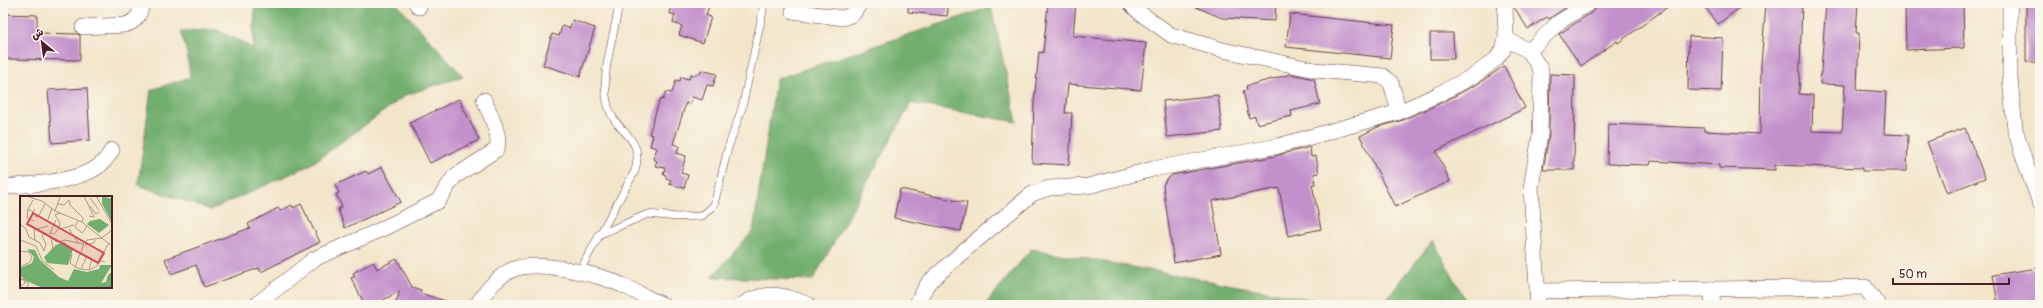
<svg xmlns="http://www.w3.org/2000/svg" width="2043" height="308" font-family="Pangolin,'Playpen Sans Arabic',sans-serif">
  <rect width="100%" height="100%" fill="#fbf7ec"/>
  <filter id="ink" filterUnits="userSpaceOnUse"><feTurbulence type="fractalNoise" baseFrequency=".025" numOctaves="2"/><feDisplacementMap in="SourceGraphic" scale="8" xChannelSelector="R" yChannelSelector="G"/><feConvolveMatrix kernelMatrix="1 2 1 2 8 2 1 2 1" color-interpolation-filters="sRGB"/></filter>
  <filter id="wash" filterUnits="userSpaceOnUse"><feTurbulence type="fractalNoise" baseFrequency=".012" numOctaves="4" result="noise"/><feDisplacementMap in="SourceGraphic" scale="16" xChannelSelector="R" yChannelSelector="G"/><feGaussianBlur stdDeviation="0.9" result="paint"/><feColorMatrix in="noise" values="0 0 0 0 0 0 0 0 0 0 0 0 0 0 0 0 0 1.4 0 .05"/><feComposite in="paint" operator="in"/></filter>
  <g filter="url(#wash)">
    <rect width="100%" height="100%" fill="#f2e5ca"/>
    <g fill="#72af6e" stroke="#5e674c">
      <path d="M255 3H396L463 76 406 95 310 165 211 210 138 185 151 90 190 77 187 53 181 31 217 30 253 48Z"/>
      <path d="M991 7 1017 122 911 103 813 280 712 277 753 231 776 79Z"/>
      <path d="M1433 240 1468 305H1382Z"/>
      <path d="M1031 249 1316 300 1317 305H985Z"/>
    </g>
    <g id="blocks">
      <g fill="#c291cc">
        <path d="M672 3H710L706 15 711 17 703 43 679 35 682 26 673 23 675 15 669 13Z"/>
        <path d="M908 3H949L947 16 908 12Z"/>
        <path d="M1048 3H1076L1073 36 1146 43 1141 90 1068 84 1065 113H1072L1069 165 1032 163 1034 102 1039 52 1043 53Z"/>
        <path d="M1187 3H1276L1275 21 1222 18Z"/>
        <path d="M1514 3H1572L1549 19 1547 17 1528 29 1514 7Z"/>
        <path d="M1598 3H1673L1618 43 1617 41 1581 66 1559 34 1594 11Z"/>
        <path d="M1702 3H1746L1718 24Z"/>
        <path d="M1766 3H1802L1799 94 1813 95 1812 131 1842 132 1845 85 1820 84 1826 3H1858L1856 33H1859L1857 90 1886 92 1884 134 1908 135 1907 171H1862V168L1775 165V170L1719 168V165L1651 161 1650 165 1607 164 1608 124 1704 128V131L1760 134 1761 64Z"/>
        <rect x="2026" y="3" width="14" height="59"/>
        <path d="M1963 5 1964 48 1906 50 1905 7Z"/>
        <path d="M3 14 37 15V33L77 34 80 35V60L3 59Z"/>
        <path d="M1290 14 1394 25 1390 58 1286 47Z"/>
        <path d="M572 20 595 28 580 77 543 65 552 34 559 36 562 26 570 28Z"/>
        <path d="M1430 33H1453L1454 59H1430Z"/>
        <path d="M1689 36 1723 38 1721 91 1688 90Z"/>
        <path d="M1504 66 1525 108 1436 151 1450 181 1395 207 1360 136 1378 127 1403 120 1441 103 1479 83Z"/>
        <path d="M701 70 717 74 713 86 707 85 702 100 692 97 690 104 686 103 673 144 679 146 677 153 686 156 681 173 688 175 684 188 669 184 671 180 666 178V175L663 174 665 168 655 166 657 161 653 159 657 148 650 146 653 135 649 134 660 99 663 100 666 92 672 93 676 80 680 81 681 77 689 79 691 74 696 76V73L700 74Z"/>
        <path d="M1291 74 1314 79 1320 104 1291 111 1292 116 1257 124 1255 116 1249 118 1243 91 1247 90 1246 86Z"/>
        <path d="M1550 74 1575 75 1574 170H1543L1549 135Z"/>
        <path d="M87 88 90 140 52 143 48 90Z"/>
        <path d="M1218 95 1222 131 1167 137 1163 101Z"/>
        <path d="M459 99 479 140 430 163 410 123Z"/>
        <path d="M1965 128 1985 178 1947 193 1927 142Z"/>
        <path d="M1310 147 1311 157 1316 156 1319 173 1314 174 1315 184H1312L1321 229 1288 236 1279 188 1212 201 1221 254 1174 263 1163 185 1167 179 1172 175 1271 157Z"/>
        <path d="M382 167 401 202 345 228 338 209 342 207 336 194 339 193 335 185 366 171 368 174Z"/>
        <path d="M900 189 967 203 961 231 894 218Z"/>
        <path d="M301 204 320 242 261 272 259 268 204 287 196 265 171 274 165 259 250 228 248 224 278 208 280 211 292 205 293 208Z"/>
        <path d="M397 259 412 287 421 290 420 293 448 302V305H395L400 291 374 305H365L351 278 355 276 353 273 373 262 377 269Z"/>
        <path d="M2038 268 2040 283V305H1998L1993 275Z"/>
      </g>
    </g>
  </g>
  <g filter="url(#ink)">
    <use href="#blocks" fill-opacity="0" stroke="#633d43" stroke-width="1"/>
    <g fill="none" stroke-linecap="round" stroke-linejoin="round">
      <g stroke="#633d43" stroke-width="8">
        <g id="lane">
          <path d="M598 235 648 214 677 217 702 216 714 205 728 148 742 108 763 11V3"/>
          <path d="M579 272 635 171C645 135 616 135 608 106 599 74 615 36 619 3"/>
        </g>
      </g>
      <g stroke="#633d43" stroke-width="16">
        <g id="street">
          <path d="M416 3 419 7"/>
          <path d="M1130 3 1140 13 1171 35 1223 50 1315 70 1383 76 1391 83 1399 112"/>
          <path d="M2010 3V78L2015 129 2024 159 2040 203"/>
          <path d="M793 11 843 18 853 14 860 3"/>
          <path d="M83 27 125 25C137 21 140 15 142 3"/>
          <path d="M1506 39 1529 51 1541 70 1540 135 1531 187 1538 305"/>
          <path d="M1529 51 1559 22 1589 3"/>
          <path d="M3 187C29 185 74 182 96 168 103 164 108 157 112 150"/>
          <path d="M1711 289 1865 287 1878 305"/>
          <path d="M1537 291 1711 289 1713 305"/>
          <path d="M256 305 314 259 380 230 438 201 454 177 496 150C503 138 489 112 484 100"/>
          <path d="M477 305C485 291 499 275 514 269 538 260 598 274 622 285 636 291 649 300 664 305"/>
          <path d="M742 305C765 289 786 295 809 305"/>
          <path d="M916 305 928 283 966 249 1032 194 1049 188 1088 186 1153 169 1278 146 1399 112 1437 95 1475 75 1496 59 1503 50 1506 39 1505 3"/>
        </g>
      </g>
      <use href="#lane" stroke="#fff" stroke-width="7"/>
      <use href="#street" stroke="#fff" stroke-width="15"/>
    </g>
  </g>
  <g transform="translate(20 196)">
    <rect width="92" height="92" fill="#f2e5ca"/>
    <path d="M82 0 92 3V26L82 8ZM80 23 89 29 79 37 67 28 70 25ZM44 46 53 53 48 69 27 67 24 61 36 49ZM7 53 15 54 20 64 39 81 48 85 54 73 67 76 79 73 80 69H92L81 87 86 86 88 79 92 76V92H23L6 85 0 79V72L12 67 14 61Z" fill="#72af6e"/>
    <path fill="none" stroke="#af968a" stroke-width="1" d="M6 0 22 5 35 15 62 26 92 50M64 0 74 21 69 20M76 0 92 28M70 2 79 14M13 4 8 13 13 16 15 13M38 8 44 9 49 4 50 9 63 22 62 26M70 10 76 18 79 16M8 13 7 22 14 25M35 15 40 1M15 20 18 21 25 8M58 25 55 31 62 37 67 30M27 26 32 12M0 28 6 33 9 41 20 47 24 55 26 48 22 40 24 37 37 46 45 44 63 48 67 44 82 42 92 34M40 33 54 29M49 33 59 48M29 37 34 38 39 32 40 27 35 19 40 17M30 37 36 24M31 42 33 51 31 55M0 44 16 50 22 64 34 74M15 44 14 34 28 30M65 49 74 47 75 44M0 55 9 56 12 61 10 66 0 71M52 58 50 67 55 71 64 48M85 66 80 65V62L89 47M55 71 61 73 67 60 61 57M61 73 69 74 72 63 67 60M69 74 77 70 80 65M0 81 9 88 6 92M0 83 4 84 5 87 0 91"/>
    <path fill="#d1495b" fill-opacity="0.15" stroke="#d1495b" stroke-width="2" d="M13 17 84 57 78 67 7 28Z"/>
    <rect width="92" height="92" fill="none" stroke="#4a1f2b" stroke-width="2"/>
  </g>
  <rect width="2043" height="308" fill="none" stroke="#fbf7ec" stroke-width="16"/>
  <g transform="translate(42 42) rotate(331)" stroke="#fbf7ec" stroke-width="3" paint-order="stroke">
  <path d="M0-3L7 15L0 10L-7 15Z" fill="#4a1f2b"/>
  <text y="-6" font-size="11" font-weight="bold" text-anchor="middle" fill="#4a1f2b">ش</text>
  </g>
  <path d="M1893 278v6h116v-6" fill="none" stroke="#4a1f2b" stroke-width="2"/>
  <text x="1899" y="278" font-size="12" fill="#4a1f2b" stroke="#fbf7ec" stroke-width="3" paint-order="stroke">50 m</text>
</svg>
